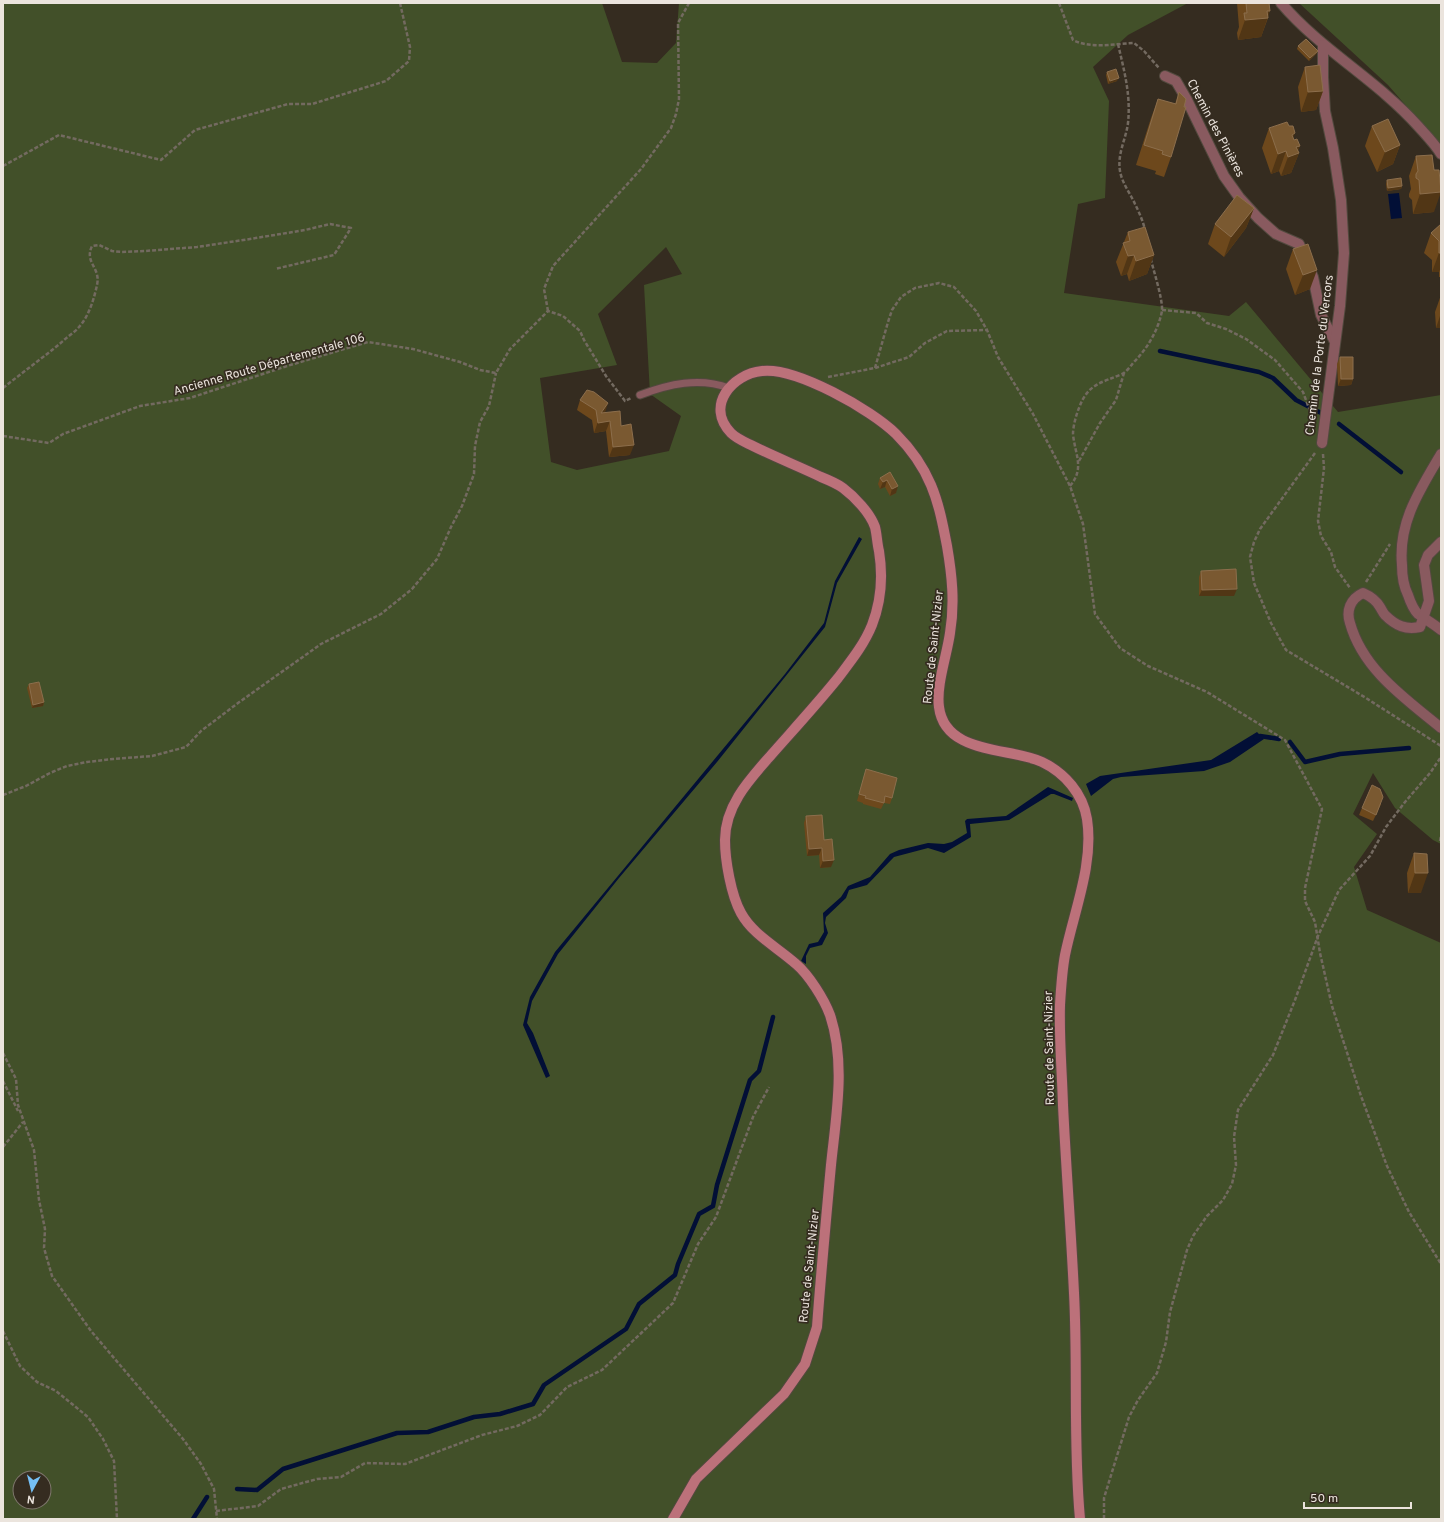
<svg xmlns="http://www.w3.org/2000/svg" width="1444" height="1522" font-family="Overpass,sans-serif">
  <rect width="100%" height="100%" fill="#352c20"/>
  <g fill="#425029" fill-rule="evenodd">
    <path d="M3 3H602L622 62 657 63 676 43 679 3H1188L1128 35 1093 67 1109 101 1105 198 1078 204 1064 293 1229 316 1246 302 1338 412 1441 395V844L1433 840 1395 808 1373 773 1353 814 1377 834 1354 867 1367 910 1441 943V1519H3ZM666 247 682 274 644 285 650 394 681 416 669 451 577 470 551 462 540 378 617 365 598 314ZM20 1478H44V1502H20Z"/>
    <path d="M1299 3H1441V146L1388 85Z"/>
  </g>
  <g fill="#020f36">
    <path d="M1399 193 1402 218 1391 219 1388 194Z"/>
    <path d="M859 537 862 539 837 583 825 627 717 762 619 878 558 954 532 1001 527 1023 533 1033 550 1076 546 1078 523 1025 530 997 555 952 785 674 824 623 835 581Z"/>
    <path d="M1257 732 1264 739 1230 762 1204 771 1121 777 1113 779 1091 796 1086 784 1100 776 1211 760Z"/>
    <path d="M1048 787 1073 798 1072 801 1054 794H1051L1009 820 970 824 971 837 944 853 928 848 894 857 867 885 849 890 846 898 826 917 825 923 828 933 822 945 810 948 806 956V964L801 961 809 944 818 942 824 932 823 913 841 897 848 886 870 877 890 854 899 850 928 843 944 844 952 842 967 833 965 821 967 819 1006 816Z"/>
  </g>
  <g fill="none" stroke-linecap="round" stroke-linejoin="round">
    <g stroke="#020f36" stroke-width="4.5">
      <path d="M1160 351 1259 372 1273 378 1296 400 1321 413"/>
      <path d="M1339 424 1401 472"/>
      <path d="M1256 738 1260 736 1279 739"/>
      <path d="M1290 742 1305 762 1340 754 1409 748"/>
      <path d="M237 1489 257 1490 283 1469 397 1433 428 1432 474 1417 500 1414 533 1404 544 1385 626 1329 639 1304 675 1275 678 1264 699 1214 713 1206 717 1185 750 1080 759 1071 773 1017"/>
      <path d="M193 1519 207 1497"/>
    </g>
    <g stroke="#52493e" stroke-width="9">
      <path id="lane" d="M640 395C669 384 699 377 729 388"/>
    </g>
    <g stroke="#52493e" stroke-width="12">
      <g id="street">
        <path d="M1281 3C1321 50 1377 80 1418 126 1426 135 1435 144 1441 154"/>
        <path d="M1165 76 1176 81 1187 100 1224 176 1239 197 1258 218 1276 234 1299 244 1313 277 1321 315 1335 342"/>
        <path d="M1322 443 1340 306 1344 253 1341 200 1333 148 1325 111 1323 77V45"/>
        <path d="M1441 454C1420 490 1398 522 1402 565 1402 576 1403 585 1408 595 1410 601 1414 610 1418 614 1425 619 1434 624 1441 630"/>
        <path d="M1441 542 1428 555 1424 565 1429 601 1420 627C1406 630 1396 626 1385 615 1383 613 1382 610 1380 607 1376 600 1370 596 1363 593 1350 599 1346 611 1350 623 1363 670 1406 699 1441 728"/>
      </g>
    </g>
    <g stroke="#52493e" stroke-width="12">
      <path id="secondary" d="M673 1519 696 1479 784 1394 805 1364 817 1327C821 1273 826 1219 831 1165 836 1116 846 1063 830 1015 824 999 809 975 796 964 777 947 753 935 741 913 731 895 725 860 725 840 725 805 750 779 772 754 794 729 817 704 838 678 850 662 864 645 872 625 881 602 883 576 879 551 877 543 877 535 875 527 870 513 855 497 843 488 839 485 826 479 821 477 798 466 775 457 753 446 745 442 737 439 731 433 705 406 732 374 762 371 796 367 872 410 896 434 910 448 923 466 931 485 939 504 943 525 947 546 952 575 955 603 950 633 947 655 936 685 939 707 945 755 1010 747 1042 762 1065 773 1083 794 1087 819 1094 864 1074 911 1065 955 1062 971 1061 988 1060 1005 1059 1038 1062 1072 1063 1105 1066 1168 1071 1230 1074 1293 1078 1368 1073 1444 1080 1519"/>
    </g>
    <g stroke="#736a60" stroke-width="2.5" stroke-dasharray="4 2" stroke-linecap="butt">
      <path d="M1059 3 1073 40C1091 49 1113 44 1134 43L1144 51 1159 68"/>
      <path d="M1118 44C1124 70 1131 95 1128 123 1126 139 1117 154 1120 171 1122 183 1130 193 1135 204 1139 212 1143 221 1145 230"/>
      <path d="M3 166 59 135 161 160 195 130 288 104H312L386 81 409 61 410 47 400 3"/>
      <path d="M1162 310 1196 313 1207 323 1226 329 1246 339 1275 360 1303 392 1313 419"/>
      <path d="M548 311 544 289 553 266 641 169 671 128 676 114 679 99 678 23 689 3"/>
      <path d="M875 368 888 322 892 310 901 297 915 288 939 283 954 287 976 311 987 330 998 357 1033 414 1070 486 1083 524 1095 614 1120 648 1148 666 1207 692 1285 740 1322 809 1305 888V901L1315 922 1320 953 1332 1006 1361 1096 1387 1166 1409 1212 1441 1264"/>
      <path d="M828 377 875 368 909 357 925 343 947 331 986 330"/>
      <path d="M3 388C23 372 44 357 63 341 68 336 75 332 79 327 89 316 94 299 97 285 101 267 84 263 92 246L99 245 112 251 122 252 145 251 197 247 250 239 305 230 330 224 351 228 334 255 275 269"/>
      <path d="M3 436 49 443 63 434 140 406 190 398 287 366 368 342 413 349 460 362 480 370 496 373 510 349 548 311 563 316 580 331 584 340 606 376 625 401 631 398"/>
      <path d="M1315 453 1260 529 1254 542 1250 557 1254 583 1271 623 1286 650 1366 698 1441 746"/>
      <path d="M1323 454 1324 468 1318 521 1321 536 1331 552 1335 567 1350 588"/>
      <path d="M1079 461 1100 423 1116 400 1124 373"/>
      <path d="M1070 486C1085 468 1075 455 1073 434 1073 427 1076 415 1079 408 1088 383 1102 383 1122 374 1126 372 1130 367 1133 363 1147 349 1158 331 1162 311 1163 300 1154 272 1151 260"/>
      <path d="M1366 582 1390 544"/>
      <path d="M3 795 26 786 50 773 67 766 87 762 113 759 152 756 186 747 201 731 238 703 321 644 381 614 412 589 437 559 451 527 462 506 474 474 475 446 480 422 489 406 496 373"/>
      <path d="M1440 841 1441 836"/>
      <path d="M3 1053 16 1079 18 1105 34 1150 39 1200 45 1229 44 1248 52 1276 91 1331 183 1439 201 1464 214 1489 217 1519"/>
      <path d="M3 1081 18 1111"/>
      <path d="M3 1147 23 1122"/>
      <path d="M3 1331 20 1366 37 1382 56 1391 88 1417 103 1439 114 1461 117 1519"/>
      <path d="M216 1511 258 1506 281 1489 317 1479 341 1477 365 1463 405 1464 482 1435 517 1426 540 1415 567 1387 602 1370 673 1303 698 1244 716 1217 753 1117 769 1087"/>
      <path d="M1104 1519V1498L1129 1417 1138 1400 1157 1373 1166 1342 1170 1312 1187 1250 1193 1236 1207 1216 1223 1200 1232 1184 1236 1165 1234 1137 1238 1110 1273 1055 1295 1000 1318 936 1339 890 1370 856 1386 827 1405 802 1430 773 1441 757"/>
    </g>
    <use href="#lane" stroke="#895a5f" stroke-width="7"/>
    <use href="#street" stroke="#895a5f" stroke-width="10"/>
    <use href="#secondary" stroke="#bc717a" stroke-width="10"/>
  </g>
  <g fill="#6d481c">
    <path d="M1237 3H1269L1268 18 1261 37 1238 40 1237 33 1239 27Z"/>
    <path d="M1298 46 1318 51 1316 54 1309 61 1297 49Z"/>
    <path d="M1305 67 1323 91 1316 110 1301 112 1298 87Z"/>
    <path d="M1107 72 1117 81 1108 84 1106 75Z"/>
    <path d="M1179 92 1171 157 1164 177 1155 174 1156 171 1136 165 1151 118 1158 99 1175 104Z"/>
    <path d="M1372 126 1400 145 1393 164 1377 172 1365 146Z"/>
    <path d="M1269 128 1293 138 1299 153 1291 173 1281 176 1279 171 1271 174 1262 148Z"/>
    <path d="M1416 156 1434 212 1413 214 1412 200 1409 197V194L1411 189 1409 176Z"/>
    <path d="M1387 180 1402 186 1401 189 1387 191 1386 184Z"/>
    <path d="M1254 208 1246 228 1224 257 1208 244 1215 224Z"/>
    <path d="M1441 224V277H1439V272H1432V260L1424 253 1431 233Z"/>
    <path d="M1128 232 1154 255 1147 274 1129 281 1127 274 1121 276 1116 262Z"/>
    <path d="M1293 249 1310 289 1295 295 1286 269Z"/>
    <path d="M1441 295V328H1436L1435 312Z"/>
    <path d="M1340 357 1353 379 1351 385 1338 386 1337 364Z"/>
    <path d="M580 400 605 413 621 426 630 455 609 457 606 431 594 433 592 420 577 410Z"/>
    <path d="M890 472 896 493 890 496 885 487 880 489 878 484 880 478Z"/>
    <path d="M1201 571 1234 596H1199V577Z"/>
    <path d="M29 684 44 702 43 706 32 708 27 688Z"/>
    <path d="M866 769 892 798 890 804 884 803 881 809 863 804V803L857 801 864 776Z"/>
    <path d="M1381 804 1373 821 1359 815 1362 808Z"/>
    <path d="M806 816 824 840 831 867 820 868 819 855 807 856 804 823Z"/>
    <path d="M1414 853 1421 893H1408L1407 873Z"/>
  </g>
  <g fill="#513615">
    <path d="M1267 11H1270L1261 37 1238 40 1245 20Z"/>
    <path d="M1318 51 1316 54 1309 61 1310 58Z"/>
    <path d="M1119 78 1117 81 1108 84 1110 81Z"/>
    <path d="M1323 91 1316 110 1301 112 1308 92Z"/>
    <path d="M1295 133 1288 152 1286 151 1279 171 1271 174 1278 154 1292 135Z"/>
    <path d="M1400 145 1393 164 1377 172 1385 152Z"/>
    <path d="M1300 146 1297 154 1299 153 1291 173 1281 176 1288 157 1296 147Z"/>
    <path d="M1402 186 1401 189 1387 191 1388 188Z"/>
    <path d="M1441 192 1434 212 1413 214 1420 194Z"/>
    <path d="M1254 208 1246 228 1224 257 1231 237Z"/>
    <path d="M1439 253H1441V267L1439 272H1432Z"/>
    <path d="M1134 255 1127 274 1121 276 1128 256Z"/>
    <path d="M1154 255 1147 274 1129 281 1136 261Z"/>
    <path d="M1317 270 1310 289 1295 295 1303 275Z"/>
    <path d="M1441 313V328H1436Z"/>
    <path d="M1341 379H1353L1351 385 1338 386Z"/>
    <path d="M608 403 605 413 610 421 606 431 594 433 601 413Z"/>
    <path d="M634 445 630 455 609 457 613 447Z"/>
    <path d="M887 480 885 487 880 489 883 482Z"/>
    <path d="M898 486 896 493 890 496 892 489Z"/>
    <path d="M1237 589 1234 596H1199L1202 590Z"/>
    <path d="M44 702 43 706 32 708 33 705Z"/>
    <path d="M822 848 819 855 807 856 809 849Z"/>
    <path d="M834 860 831 867 820 868 823 861Z"/>
    <path d="M1415 873H1428L1421 893H1408Z"/>
  </g>
  <g fill="#7a5931" stroke="#8c6e4c">
    <path d="M1246 3H1269L1270 11H1267L1268 18 1245 20 1244 13H1247Z"/>
    <path d="M1306 39 1318 51 1310 58 1298 46Z"/>
    <path d="M1320 65 1323 91 1308 92 1305 67Z"/>
    <path d="M1116 69 1119 78 1110 81 1107 72Z"/>
    <path d="M1179 92 1186 99 1184 107H1186L1171 157 1162 154 1163 151 1144 145 1158 99 1176 104Z"/>
    <path d="M1388 119 1400 145 1385 152 1372 126Z"/>
    <path d="M1287 122 1289 126H1293L1295 133 1292 135 1294 140 1297 139 1300 146 1296 147 1299 153 1288 157 1286 151 1278 154 1269 128Z"/>
    <path d="M1432 155 1434 170H1439L1441 192 1420 194 1419 180 1416 178V174L1418 171 1416 156Z"/>
    <path d="M1401 178 1402 186 1388 188 1387 180Z"/>
    <path d="M1237 195 1254 208 1231 237 1215 224Z"/>
    <path d="M1441 224V253H1439V241L1431 233Z"/>
    <path d="M1145 227 1154 255 1136 261 1134 255 1128 256 1123 243 1130 241 1128 232Z"/>
    <path d="M1308 244 1317 270 1303 275 1293 249Z"/>
    <path d="M1340 357H1353V379H1341Z"/>
    <path d="M587 390 594 392 608 403 601 413 620 411 621 426 631 424 634 445 613 447 610 421 598 423 596 410 580 400Z"/>
    <path d="M890 472 898 486 892 489 887 480 883 482 880 478Z"/>
    <path d="M1236 569 1237 589 1202 590 1201 571Z"/>
    <path d="M39 682 44 702 33 705 29 684Z"/>
    <path d="M866 769 897 778 892 798 885 796 884 803 865 798 866 796 859 794Z"/>
    <path d="M1372 785 1380 789 1383 797 1376 815 1362 808Z"/>
    <path d="M822 815 824 840 832 839 834 860 823 861 822 848 809 849 806 816Z"/>
    <path d="M1414 853 1427 854 1428 873H1415Z"/>
  </g>
  <g text-anchor="middle" stroke-width="3.5" stroke-linejoin="round" paint-order="stroke">
    <g font-size="12" fill="#ebe4dd" stroke="#352c20">
      <text transform="translate(1216 128) rotate(62)" y="4">Chemin des Pinières</text>
      <text transform="translate(1319 355) rotate(-83)" y="4">Chemin de la Porte du Vercors</text>
      <text transform="translate(269 364) rotate(-16)" y="4">Ancienne Route Départementale 106</text>
      <text transform="translate(933 647) rotate(-84)" y="4">Route de Saint-Nizier</text>
      <text transform="translate(1049 1048) rotate(-91)" y="4">Route de Saint-Nizier</text>
      <text transform="translate(809 1266) rotate(-84)" y="4">Route de Saint-Nizier</text>
    </g>
  </g>
  <rect width="1444" height="1522" fill="none" stroke="#ebe4dd" stroke-width="8"/>
  <g transform="translate(32 1490) rotate(187)"><circle r="19" fill="#352c20" stroke="#7e766c"/>
  <path d="M0-3L7 15L0 10L-7 15Z" fill="#75c0f6"/>
  <text y="-6" font-size="11" font-weight="bold" text-anchor="middle" fill="#ebe4dd">N</text>
  </g>
  <path d="M1304 1502v6h107v-6" fill="none" stroke="#ebe4dd" stroke-width="2"/>
  <text x="1310" y="1502" font-size="12" fill="#ebe4dd" stroke="#352c20" stroke-width="3" paint-order="stroke">50 m</text>
</svg>
